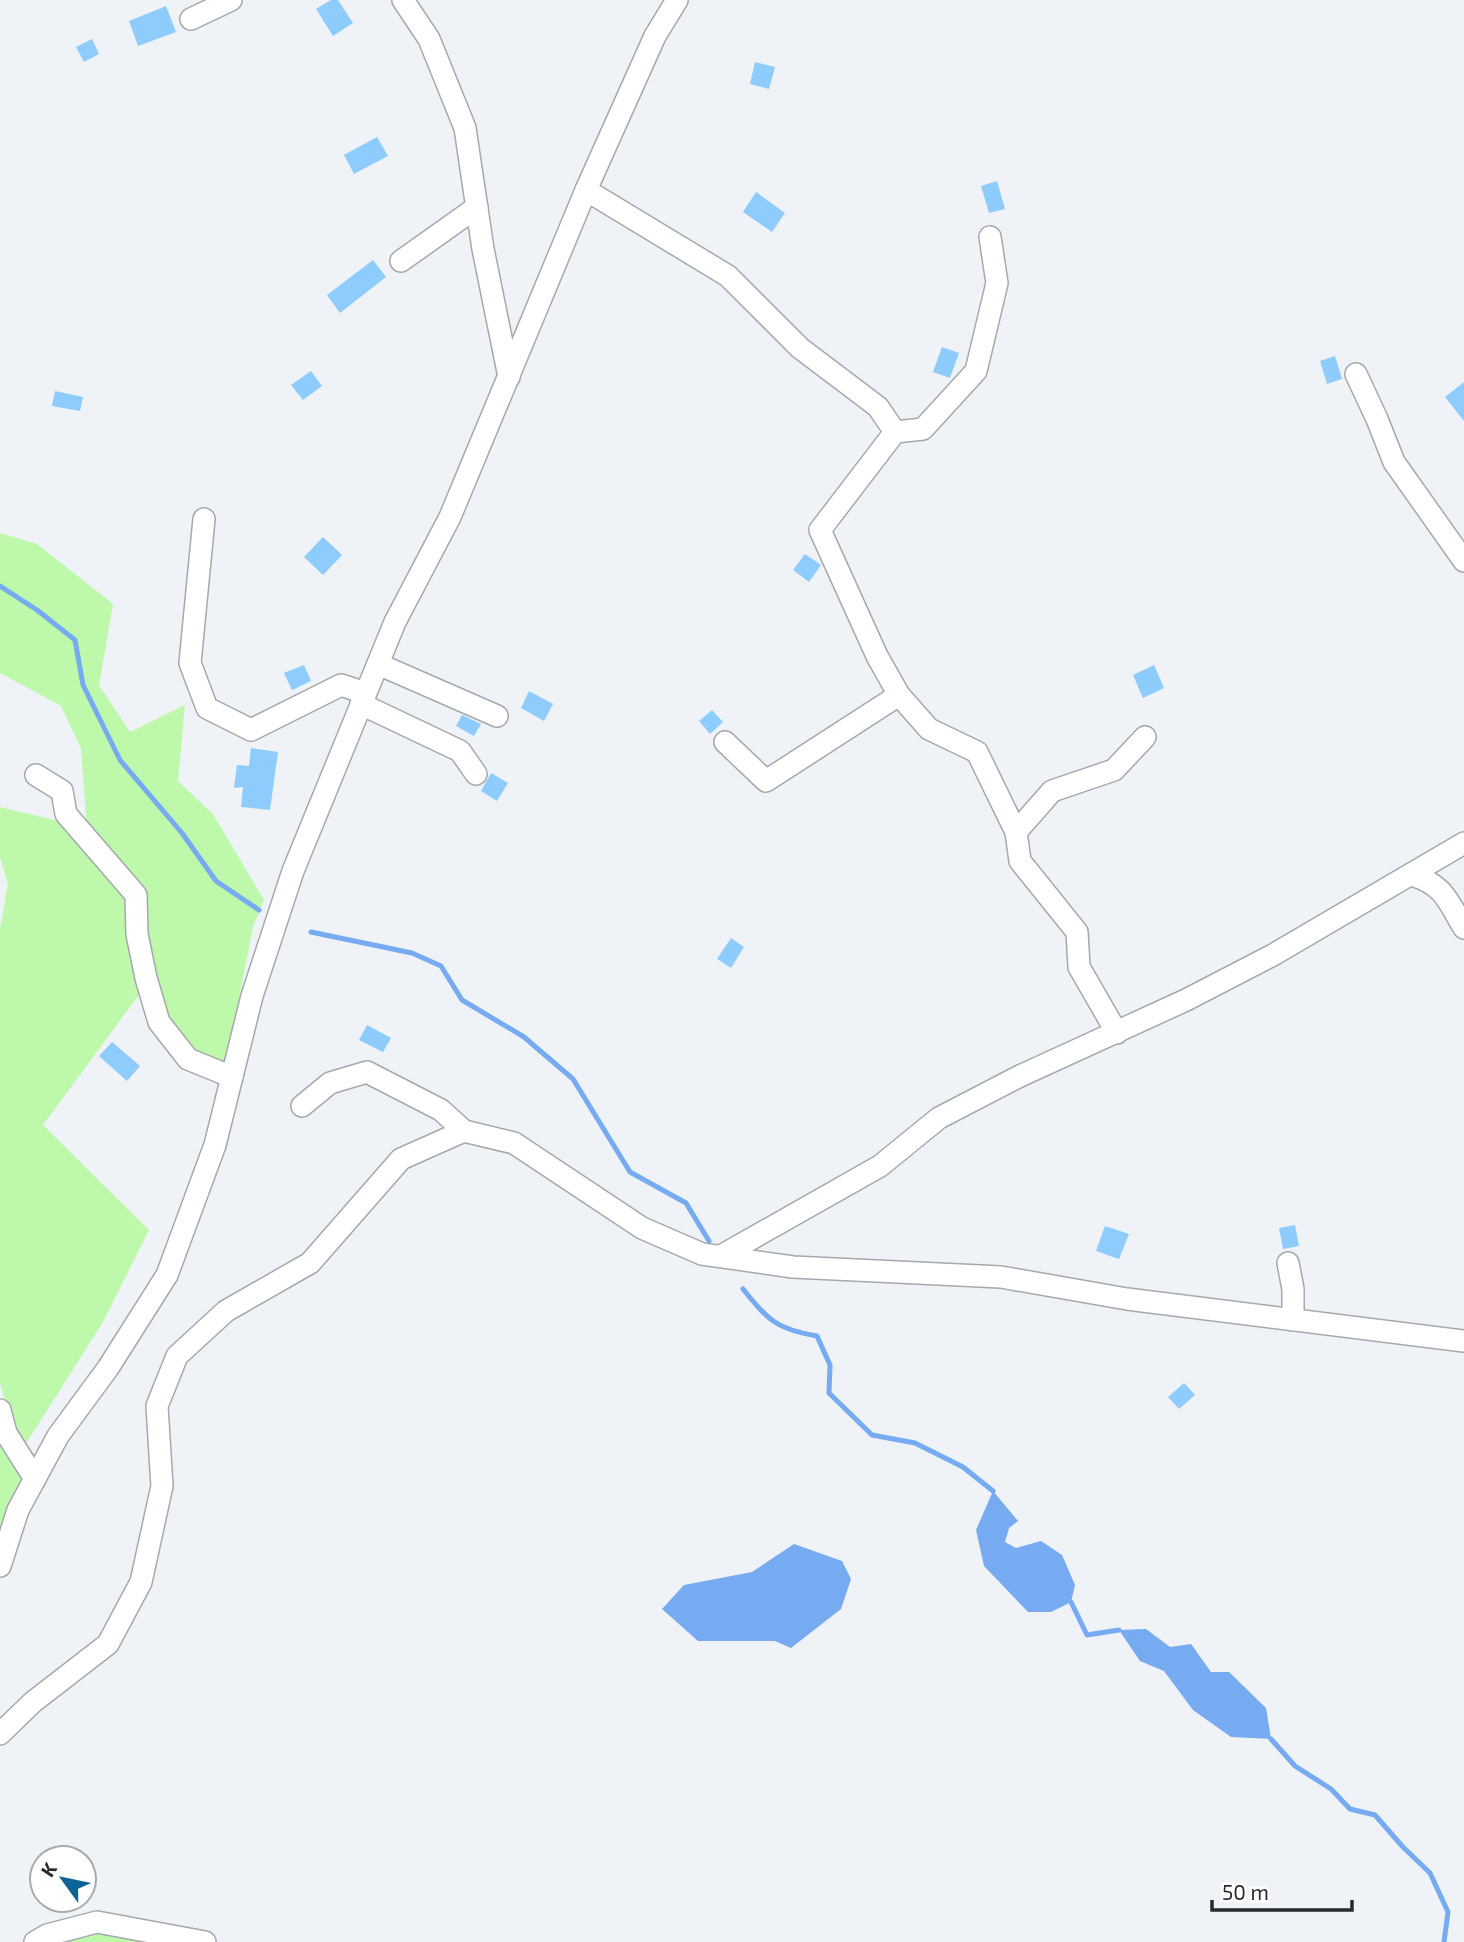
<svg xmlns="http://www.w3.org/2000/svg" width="1464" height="1942" font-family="'Exo 2',sans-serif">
  <rect width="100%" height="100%" fill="#eff3f7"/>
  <g fill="#bef8ab">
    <path d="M0 533 37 544 113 604 99 685 130 732 185 705 178 781 213 814 264 900 253 927 226 1064 191 1052 164 1016 145 934 87 828 81 749 61 706 0 673Z"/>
    <path d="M0 807 71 824 128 893 141 992 43 1125 149 1230 103 1322 25 1445 12 1426 0 1383V929L8 884 0 857Z"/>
    <path d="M0 1438 23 1478 0 1543Z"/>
    <path d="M95 1931 172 1942H51Z"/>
  </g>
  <g fill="#76aaf1">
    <path d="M993 1491 1018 1521 1009 1528 1005 1542 1016 1548 1041 1541 1062 1555 1075 1585 1071 1602 1051 1612H1028L984 1566 976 1530Z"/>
    <path d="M794 1544 842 1561 851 1579 841 1609 791 1648 775 1641H698L662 1609 684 1585 752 1572Z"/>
    <path d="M1146 1629 1170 1647 1191 1644 1211 1672H1229L1266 1708 1271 1739 1231 1737 1193 1710 1164 1671 1140 1661 1119 1630Z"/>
  </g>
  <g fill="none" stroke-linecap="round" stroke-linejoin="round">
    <g stroke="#76aaf1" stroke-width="5">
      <path d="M0 586 37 610 75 640 83 685 120 760 182 833 216 881 259 910"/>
      <path d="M311 932 412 953 441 966 462 1000 524 1037 573 1079 630 1172 686 1203 709 1241"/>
      <path d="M743 1289C768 1320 776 1329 817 1336L830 1365 829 1393 872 1435 915 1443 963 1467 993 1491"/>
      <path d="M1071 1602 1087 1635 1119 1630"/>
      <path d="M1271 1739 1295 1766 1331 1789 1350 1809 1375 1815 1402 1846 1430 1873 1448 1912 1444 1942"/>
    </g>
  </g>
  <g fill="#8dccfd">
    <path d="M331 0H338L353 23 333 36 316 9Z"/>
    <path d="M166 6 176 32 138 46 129 21Z"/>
    <path d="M92 39 99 54 84 62 76 47Z"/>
    <path d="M755 62 775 67 769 89 750 84Z"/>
    <path d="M377 137 388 156 354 174 344 155Z"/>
    <path d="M997 181 1005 209 989 213 981 186Z"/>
    <path d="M756 192 785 213 772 232 743 212Z"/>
    <path d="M373 260 386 277 340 313 327 295Z"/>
    <path d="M942 347 959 353 950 378 933 372Z"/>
    <path d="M1335 356 1342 379 1327 384 1320 361Z"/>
    <path d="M311 371 322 386 303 400 291 385Z"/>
    <path d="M1464 382V421L1445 397Z"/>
    <path d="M55 391 83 397 80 411 52 406Z"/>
    <path d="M323 537 342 555 323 575 304 557Z"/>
    <path d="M805 554 821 565 809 582 793 570Z"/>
    <path d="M304 665 311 681 292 690 284 673Z"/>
    <path d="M1154 665 1164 688 1143 698 1133 675Z"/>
    <path d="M529 691 553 704 544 721 521 708Z"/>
    <path d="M712 710 723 722 710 734 699 721Z"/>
    <path d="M462 715 481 724 474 736 456 726Z"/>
    <path d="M251 748 278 752 270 810 241 807 243 787 234 788 237 765 249 766Z"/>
    <path d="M491 773 508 783 497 801 481 791Z"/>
    <path d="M731 938 744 947 731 968 717 959Z"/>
    <path d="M367 1025 391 1038 383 1052 359 1040Z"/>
    <path d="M112 1042 140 1066 127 1081 99 1056Z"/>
    <path d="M1295 1225 1299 1246 1283 1249 1279 1228Z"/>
    <path d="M1105 1226 1129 1234 1119 1259 1096 1251Z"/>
    <path d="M1184 1383 1195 1395 1179 1409 1168 1397Z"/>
  </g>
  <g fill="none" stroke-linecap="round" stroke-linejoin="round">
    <g stroke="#a5a9ad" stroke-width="24">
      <g id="minor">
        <path d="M403 0 429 39 465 128 483 249 509 377"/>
        <path d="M191 19 231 0"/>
        <path d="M586 190 728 276 800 348 878 407 895 432 820 530 877 656 899 695 929 729 977 752 1016 832 1020 861 1077 932 1079 967 1117 1033"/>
        <path d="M401 261 477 207"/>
        <path d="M1356 374 1377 419 1394 462 1464 561"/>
        <path d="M895 432 923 429 976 371 997 283 990 237"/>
        <path d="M204 519 190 663 207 708 251 730 341 685 365 693"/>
        <path d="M378 664 497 716"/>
        <path d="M361 704 460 751 476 774"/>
        <path d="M725 742 766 781 899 695"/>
        <path d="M36 775 62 791 66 814 136 895 137 934 146 978 159 1022 188 1059 232 1077"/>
        <path d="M1016 832 1052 791 1114 770 1145 737"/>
        <path d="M1412 875C1444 885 1448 901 1464 928"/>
        <path d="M302 1106 330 1083 367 1072 441 1110 464 1131"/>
        <path d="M721 1256 880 1166 939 1118 1020 1076 1186 1000 1273 955 1464 843"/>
        <path d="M1288 1263 1293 1289V1320"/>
        <path d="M0 1410 6 1433 35 1479"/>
        <path d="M0 1566 18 1510 58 1436 108 1368 167 1275 215 1145 252 996 293 871 395 622 450 517 586 190 655 36 677 0"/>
        <path d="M0 1734 33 1702 108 1644 141 1582 162 1486 157 1406 177 1356 226 1311 310 1263 401 1159 464 1131 514 1143 642 1228 702 1254 793 1267 1001 1277 1127 1299 1464 1341"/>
        <path d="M35 1942 47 1935 97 1922 205 1942"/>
      </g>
    </g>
    <use href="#minor" stroke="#fff" stroke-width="21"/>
  </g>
  <g transform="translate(63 1879) rotate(303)"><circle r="33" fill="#ffffff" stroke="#a9aaab" stroke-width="2"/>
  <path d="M0-5L12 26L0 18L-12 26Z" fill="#0c6596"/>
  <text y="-10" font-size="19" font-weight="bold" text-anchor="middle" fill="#292a2c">K</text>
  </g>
  <path d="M1212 1900v10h140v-10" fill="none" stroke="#292a2c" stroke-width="3.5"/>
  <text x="1222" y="1900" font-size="21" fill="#292a2c" stroke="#ffffff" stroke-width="5" paint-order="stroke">50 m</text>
</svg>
